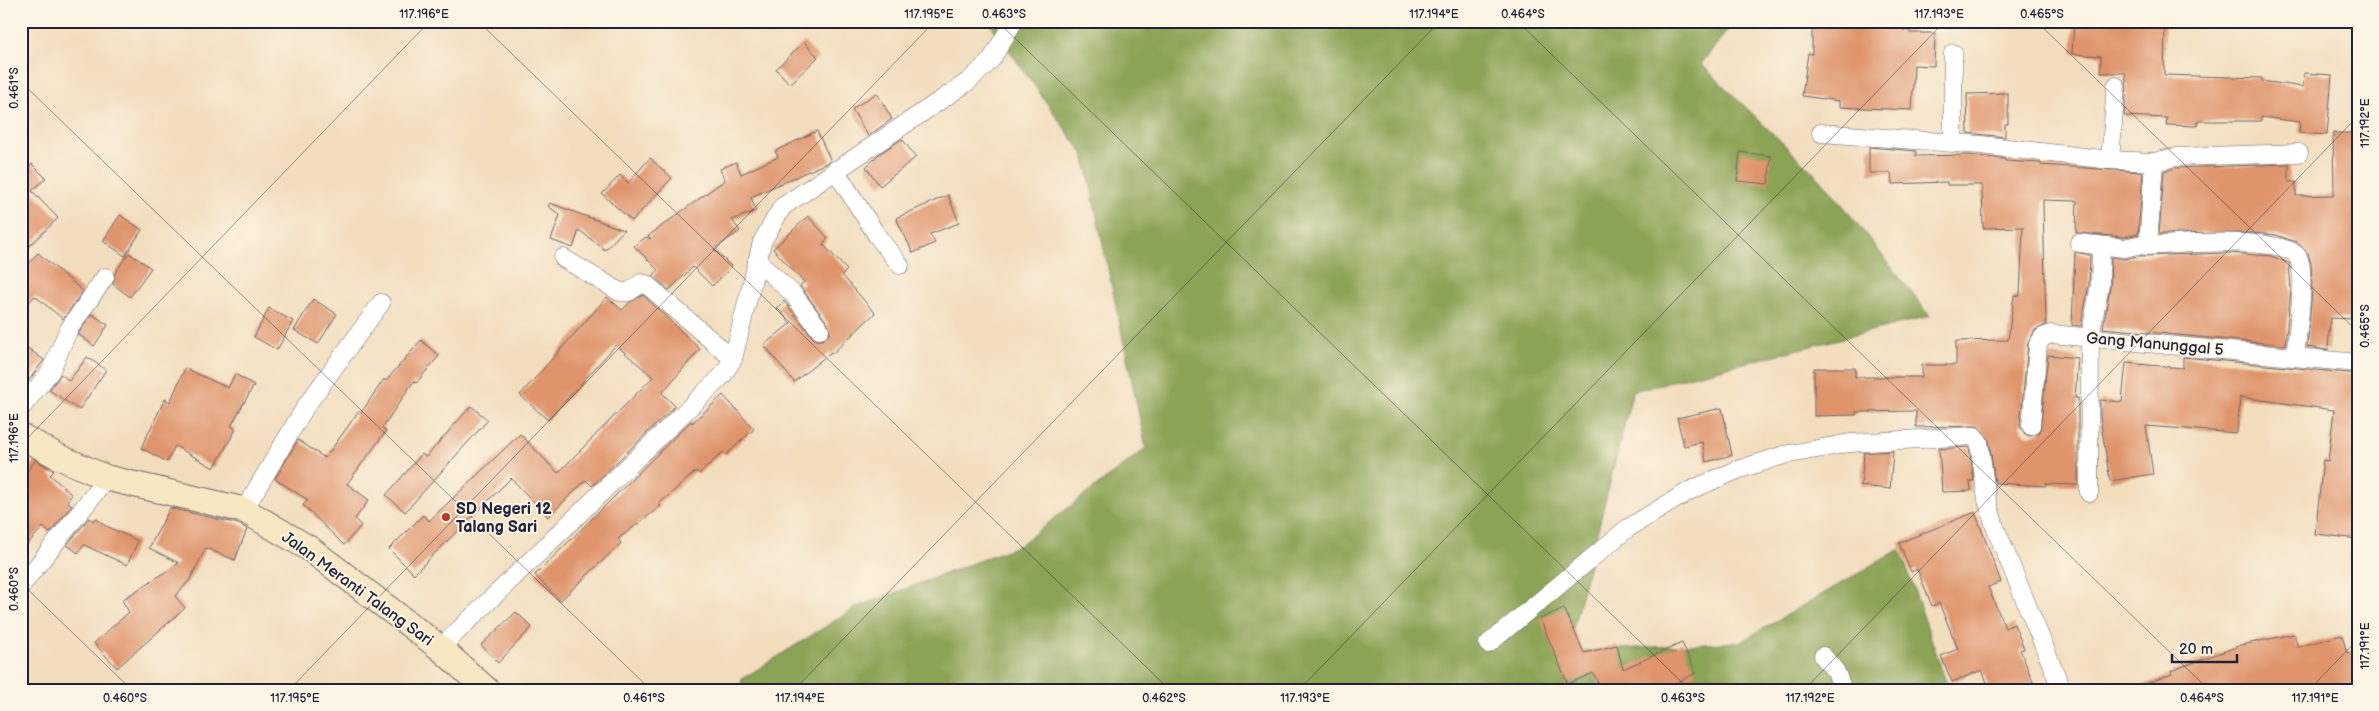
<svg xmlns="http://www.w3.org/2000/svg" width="2379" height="711" font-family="'Balsamiq Sans',sans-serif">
  <rect width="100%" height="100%" fill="#fcf5e5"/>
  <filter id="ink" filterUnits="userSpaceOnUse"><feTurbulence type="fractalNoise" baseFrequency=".02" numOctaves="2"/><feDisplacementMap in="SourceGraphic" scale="10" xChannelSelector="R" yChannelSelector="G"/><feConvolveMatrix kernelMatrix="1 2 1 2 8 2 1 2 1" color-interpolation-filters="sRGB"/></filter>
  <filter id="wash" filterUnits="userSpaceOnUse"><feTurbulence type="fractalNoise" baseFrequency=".0096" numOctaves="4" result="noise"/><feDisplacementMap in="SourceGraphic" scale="20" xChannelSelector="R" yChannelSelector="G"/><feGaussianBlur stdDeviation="1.12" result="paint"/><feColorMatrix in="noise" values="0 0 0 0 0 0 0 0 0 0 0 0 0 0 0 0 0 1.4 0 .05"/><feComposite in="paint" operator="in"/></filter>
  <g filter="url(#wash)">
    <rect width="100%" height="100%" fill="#f2ddbd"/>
    <path fill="#8ba354" stroke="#566248" d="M988 21H1735L1701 64 1829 188 1930 316 1633 391 1567 652 1740 642 1900 549 1949 690H740L742 679 855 608 1020 545 1146 448 1084 155Z"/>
    <g id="blocks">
      <g fill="#df946c">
        <path d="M1840 21H1904L1903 30H1910V33H1935L1934 66 1914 65 1912 110 1839 107V101L1802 96 1808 53 1812 54V25L1841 26Z"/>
        <path d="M2074 21H2165L2164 75 2262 78V81L2303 87 2304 73 2332 75 2327 135 2299 133 2300 122 2261 117V121H2197V126L2166 125 2167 118 2124 116 2127 87 2125 73H2101V56L2072 54Z"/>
        <path d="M804 42 818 57 790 84 776 69Z"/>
        <path d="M877 93 892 119 868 136 852 109Z"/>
        <path d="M2008 93V124H2005V137L1968 133 1967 94Z"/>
        <path d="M817 131 831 161 751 197 756 211 732 220 740 231 714 249 732 267 712 286 693 267 669 290 653 276 658 270 634 246 646 237 651 239 648 236 725 180 720 169 736 162 741 174 778 157 775 151Z"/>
        <path d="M2333 133H2358V176H2354L2358 283 2356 319 2330 318 2328 350 2307 347 2312 291 2311 264 2308 253 2296 242 2276 235 2253 233 2159 234 2164 171 2176 168 2289 164V182H2296V196L2334 195Z"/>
        <path d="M902 139 916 157 880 186 866 167 879 154Z"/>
        <path d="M1869 147 1916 151V156L1968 155 2005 159V161L2041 163V165L2143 172 2138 234 2124 237 2076 233 2077 201 2043 200 2046 325 2035 330 2028 343 2020 426 2025 434 2030 436 2040 432 2048 355 2078 358 2075 398H2078V485L2046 484V486L1995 483 1989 440 1978 426 1916 427V411L1856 412V415L1814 416V368H1855V377H1922V365H1956V341L2008 340 2014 295 2020 296 2023 227 1983 228 1982 185H1947V182L1892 184 1891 173H1869Z"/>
        <path d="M1740 152 1771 156 1768 184 1737 181Z"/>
        <path d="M650 158 672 178 632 221 602 194 620 175 628 183Z"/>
        <path d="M32 164 46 178 32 191 58 218 21 254V174Z"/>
        <path d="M948 195 959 223 930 234 935 243 913 253 896 218Z"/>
        <path d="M550 203 585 216 624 230 605 250 579 230 573 248 551 240 560 215 548 206Z"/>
        <path d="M120 215 142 230 125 256 103 241Z"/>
        <path d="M808 216 828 238 823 244 847 270 842 275 875 313 832 354 831 352 794 382 764 345 791 323 777 308 784 301 815 340H822L830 334 828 324 800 286 804 282 773 249Z"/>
        <path d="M2075 252 2090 255 2089 284 2081 326 2072 325Z"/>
        <path d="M38 253 83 291 63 319 35 296 21 311V272Z"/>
        <path d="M129 253 151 268 130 297 113 284 115 273Z"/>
        <path d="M2228 253 2271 256 2289 263 2291 290 2285 345 2103 328 2110 287 2111 257 2124 259 2138 256Z"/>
        <path d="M643 295 700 349 662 393 675 406 592 486 586 480 548 517 511 478 414 574 389 549 423 515 429 521 520 434 558 473 653 377 616 345 548 420 520 395 607 297 622 310 629 303Z"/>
        <path d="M313 299 337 314 318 344 294 330Z"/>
        <path d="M269 308 293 321 277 350 254 337Z"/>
        <path d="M92 314 108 325 94 346 78 334Z"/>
        <path d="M421 340 439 356 416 383 414 381 382 428 386 431 347 484 369 500 355 519 361 526 344 545 303 505 308 500 275 479 298 440 325 458 359 411 361 413 384 379 386 381Z"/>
        <path d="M21 343 44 360 21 391Z"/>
        <path d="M87 357 106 370 79 410 49 390 61 374 69 381Z"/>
        <path d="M2183 357 2358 374V539L2315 534 2323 460 2328 461 2334 410 2240 397 2237 433 2146 426 2153 474 2110 481 2100 417V400L2122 402 2126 363 2183 368Z"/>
        <path d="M185 368 228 388 235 374 254 385 231 426 236 429 214 468 175 446 167 462 141 448 165 399 170 402Z"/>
        <path d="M723 395 754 429 726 455 723 452 699 474 696 471 659 504 661 506 618 539 621 543 560 601 535 575 691 421 692 423Z"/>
        <path d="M471 406 488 420 405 512 386 495 422 454 426 457Z"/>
        <path d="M1722 408 1732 455 1706 462 1702 442 1684 446 1677 418Z"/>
        <path d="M1969 447 1974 481H1970L1971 491 1942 492 1939 449Z"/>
        <path d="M1893 451 1890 489 1861 486 1864 453Z"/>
        <path d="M36 460 54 471 50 475 72 495 67 501 72 505 50 533 43 527 21 551V478Z"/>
        <path d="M170 508 239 524 247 529 235 560 206 548 189 581 175 596 185 608 117 668 94 643 129 612 122 600 179 563 149 548Z"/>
        <path d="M1975 512 2001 582 1988 587 2005 628 2014 624 2024 649 2020 650 2034 684 2019 690H1990L1982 670 1952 682 1941 656 1958 649 1939 603 1932 606 1917 569 1911 572 1899 543Z"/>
        <path d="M89 518 93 521 96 518 104 525 138 541 127 565 84 545 78 553 67 545Z"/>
        <path d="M1564 608 1584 653 1617 645 1623 669 1682 643 1696 673 1662 690H1602L1593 673 1568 684 1540 619Z"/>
        <path d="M516 612 532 627 498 663 481 645Z"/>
        <path d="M2294 634 2298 647 2342 635 2347 653 2358 650V690H2135V688L2172 674 2171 671 2241 645Z"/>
      </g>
    </g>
  </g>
  <g filter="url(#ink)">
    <use href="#blocks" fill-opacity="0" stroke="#6b6368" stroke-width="1"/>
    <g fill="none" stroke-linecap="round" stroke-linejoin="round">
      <g stroke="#6b6368" stroke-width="19">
        <g id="street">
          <path d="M1953 53V142"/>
          <path d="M1821 133 1981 145 2110 160 2154 162 2148 246C2173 244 2287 235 2298 257 2307 274 2297 335 2295 356"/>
          <path d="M2110 160 2116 86"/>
          <path d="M2154 162 2175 157 2299 153"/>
          <path d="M835 170 878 237 900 265"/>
          <path d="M2079 243 2125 248 2137 245 2148 246"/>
          <path d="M563 258 620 292H629L641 283 646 284 733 359"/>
          <path d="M757 261 793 294 820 330"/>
          <path d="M21 408 50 372 69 329 105 277"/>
          <path d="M2031 426 2038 344 2043 337 2051 334 2358 363"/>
          <path d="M2089 493 2090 337 2100 285 2101 246"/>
          <path d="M244 510 306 406 381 303"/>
          <path d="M21 586 107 478"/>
          <path d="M1488 644 1628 528 1691 490 1737 470 1784 455 1850 443 1974 436 1979 442 1987 500 1995 527 2062 690"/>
          <path d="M440 648 723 375 733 359 762 242 782 207 969 81 991 60 1014 21"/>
          <path d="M1823 656 1836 672 1843 690"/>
        </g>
      </g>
      <g stroke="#6b6368" stroke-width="27">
        <path id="secondary" d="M21 436 59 457 107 478 244 510 310 549 440 648 487 690"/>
      </g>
      <use href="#street" stroke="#fff" stroke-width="18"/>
      <use href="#secondary" stroke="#f7e8c3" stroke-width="25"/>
    </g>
  </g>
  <path fill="none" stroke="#22223b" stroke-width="1" stroke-opacity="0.45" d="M478 21 1170 690M997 21 1690 690M1517 21 2209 690M2036 21 2358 332M21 82 651 690M21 445 430 21M21 583 132 690M289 690 935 21M794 690 1440 21M1299 690 1945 21M1804 690 2358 116M2309 690 2358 639"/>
  <circle fill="#c8321e" stroke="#fcf5e5" stroke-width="2" cx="446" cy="517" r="5"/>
  <g text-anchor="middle" stroke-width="4" stroke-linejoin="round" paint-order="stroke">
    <g font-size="16" fill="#22223b" stroke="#fcf5e5">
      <text transform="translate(2155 343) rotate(5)" y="6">Gang Manunggal 5</text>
      <text transform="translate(358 588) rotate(36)" y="6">Jalan Meranti Talang Sari</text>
    </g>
    <g font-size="16" font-weight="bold" fill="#22223b" stroke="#fcf5e5" text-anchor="start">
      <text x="456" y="514">SD Negeri 12<tspan x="456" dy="18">Talang Sari</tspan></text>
    </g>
  </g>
  <rect width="2379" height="711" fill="none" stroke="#fcf5e5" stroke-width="55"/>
  <path d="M2172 654v8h65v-8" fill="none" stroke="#22223b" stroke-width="2.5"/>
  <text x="2179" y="654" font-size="15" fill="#22223b" stroke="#fcf5e5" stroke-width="4" paint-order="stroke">20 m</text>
  <rect x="28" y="28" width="2324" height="656" fill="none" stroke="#22223b" stroke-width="2"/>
  <g font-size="12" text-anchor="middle" fill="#22223b">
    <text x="424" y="18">117.196°E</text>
    <text x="929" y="18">117.195°E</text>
    <text x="1004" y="18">0.463°S</text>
    <text x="1434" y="18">117.194°E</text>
    <text x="1523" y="18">0.464°S</text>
    <text x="1939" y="18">117.193°E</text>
    <text x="2042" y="18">0.465°S</text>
    <text transform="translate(14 88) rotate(-90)" y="4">0.461°S</text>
    <text transform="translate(2365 123) rotate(-90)" y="4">117.192°E</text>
    <text transform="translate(2365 326) rotate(-90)" y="4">0.465°S</text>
    <text transform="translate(14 438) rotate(-90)" y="4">117.196°E</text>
    <text transform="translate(14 589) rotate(-90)" y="4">0.460°S</text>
    <text transform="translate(2365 646) rotate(-90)" y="4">117.191°E</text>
    <text x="125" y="702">0.460°S</text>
    <text x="295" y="702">117.195°E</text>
    <text x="644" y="702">0.461°S</text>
    <text x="800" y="702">117.194°E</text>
    <text x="1164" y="702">0.462°S</text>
    <text x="1305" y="702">117.193°E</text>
    <text x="1683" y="702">0.463°S</text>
    <text x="1810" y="702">117.192°E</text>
    <text x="2202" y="702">0.464°S</text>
    <text x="2315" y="702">117.191°E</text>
  </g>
</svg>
